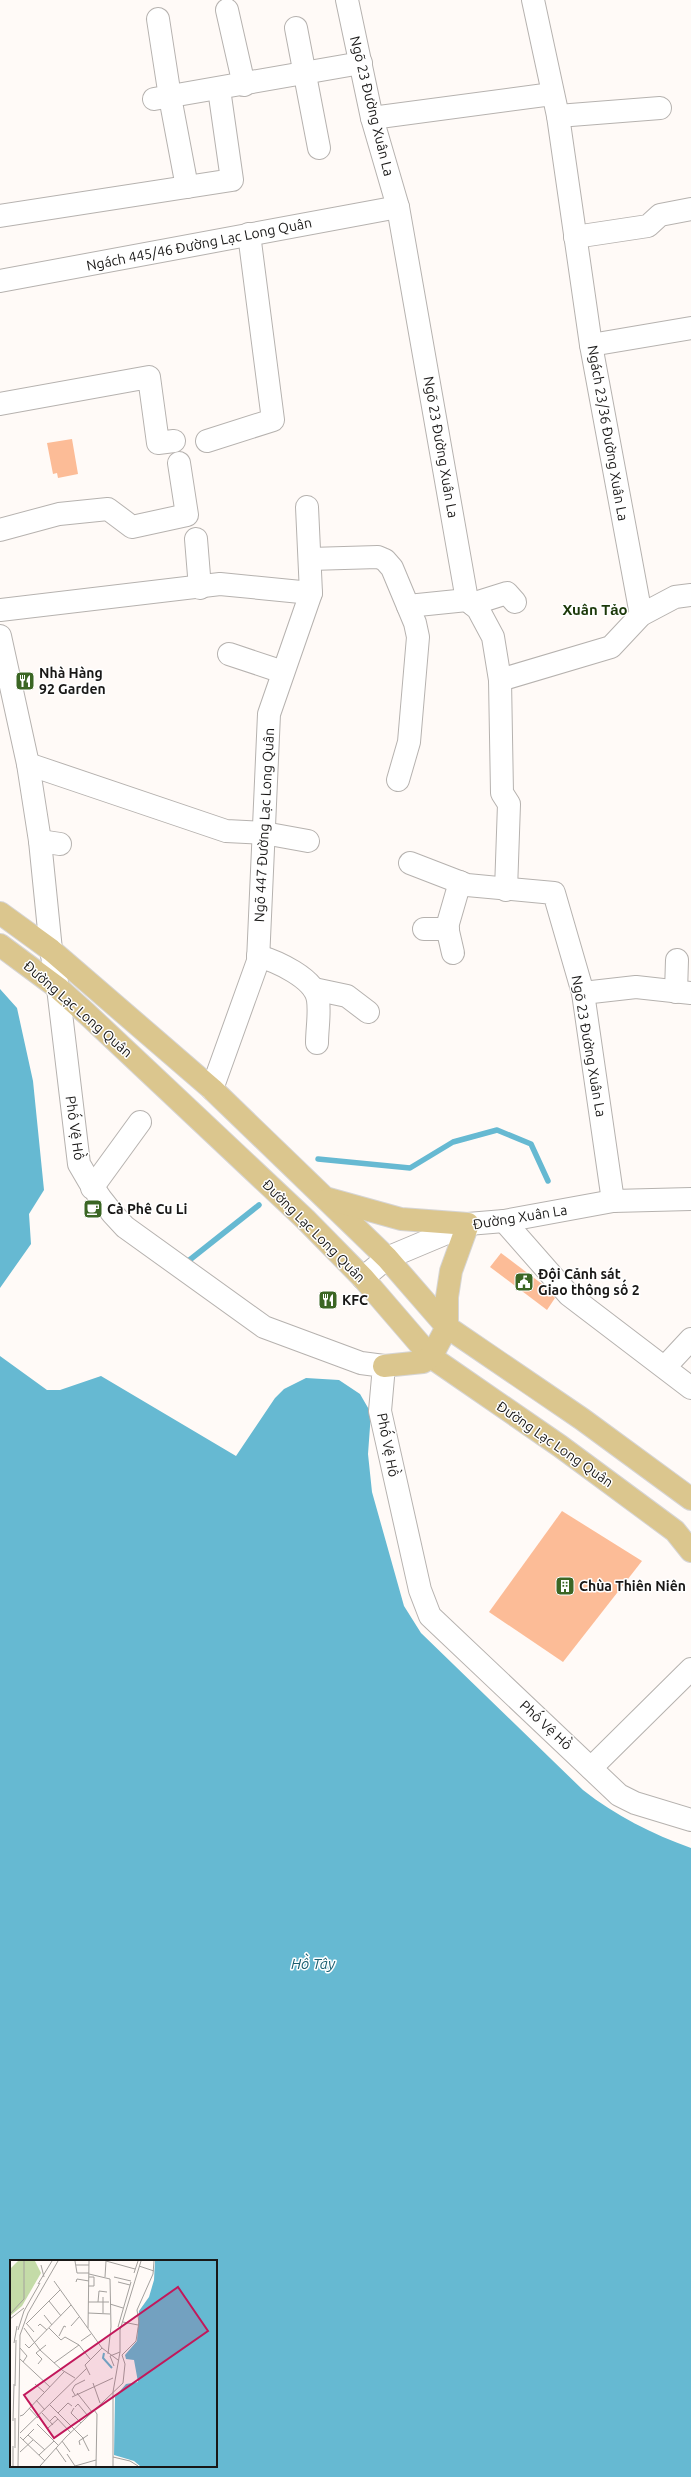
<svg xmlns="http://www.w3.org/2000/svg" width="691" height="2477" font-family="Ubuntu,sans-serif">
  <rect width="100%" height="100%" fill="#fffaf7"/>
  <g fill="#66b9d2" fill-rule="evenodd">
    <path d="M0 989 17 1008 33 1081 44 1190 29 1214 31 1244 0 1288Z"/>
    <path d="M0 1356 47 1390H60L101 1376 236 1456 275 1398 284 1389 306 1378 339 1380 360 1394 371 1413 368 1454 372 1492 404 1606 421 1633 583 1790C616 1816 652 1834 691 1848V2477H0ZM11 2261H216V2466H11Z"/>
  </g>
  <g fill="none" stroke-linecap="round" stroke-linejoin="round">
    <g stroke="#66b9d2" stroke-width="5.5">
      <path d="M318 1159 410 1168 453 1142 497 1130 531 1144 548 1181"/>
      <path d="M187 1262 259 1205"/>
    </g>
  </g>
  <g fill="#fcbc97">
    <path d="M72 439 78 474 58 478 57 473 53 474 47 443Z"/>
    <path d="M501 1253 546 1287 555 1298 547 1310 490 1267Z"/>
    <path d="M562 1511 642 1561 563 1662 489 1612Z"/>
  </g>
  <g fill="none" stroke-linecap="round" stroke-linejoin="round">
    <g stroke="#b6b2af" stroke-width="24">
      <g id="minor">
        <path d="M347 0 372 118 398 207 467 600 478 609 493 637 500 680 502 793 509 804 506 890"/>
        <path d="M533 0 558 116 591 345 641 615"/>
        <path d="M227 10 244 85"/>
        <path d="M158 19 170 97 187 187"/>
        <path d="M296 28 319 148"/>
        <path d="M154 99 361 63"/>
        <path d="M558 116 660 108"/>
        <path d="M372 118 552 94"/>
        <path d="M0 216 232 180 219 89"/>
        <path d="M575 237 648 226 660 215 691 209"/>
        <path d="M0 281 398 207"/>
        <path d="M591 345 691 328"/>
        <path d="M0 404 149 377 158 443 174 441"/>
        <path d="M207 441 273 420 249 234"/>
        <path d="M0 530 59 514 108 509 132 527 187 515 179 463"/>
        <path d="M196 539 200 588"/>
        <path d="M310 559 378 557 385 560 392 568 415 623 418 637 409 742 398 780"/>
        <path d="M472 604 507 593 515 602"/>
        <path d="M408 606 467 600"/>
        <path d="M0 610 220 584 311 593"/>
        <path d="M0 636 28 764 40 841 51 950 58 988 79 1164C92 1188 106 1208 125 1227L264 1327 361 1363 384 1366 380 1411 420 1590 430 1616 619 1795 635 1803 691 1820"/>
        <path d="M229 654 283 672"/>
        <path d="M500 680 611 647 641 615 675 597 691 595"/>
        <path d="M28 764 226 831 264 833 308 841"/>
        <path d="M40 841 60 844"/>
        <path d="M410 863 467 885 554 893 583 993 613 1201"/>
        <path d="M424 929H448"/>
        <path d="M453 953 447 927 460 882"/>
        <path d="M258 956C276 961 315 978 318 1000 320 1014 317 1029 317 1043"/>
        <path d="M314 989 347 996 368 1012"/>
        <path d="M676 992 677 960"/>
        <path d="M583 993 636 987 691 993"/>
        <path d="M212 1089 258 961 269 714 311 593 307 507"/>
        <path d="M92 1188 140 1122"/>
        <path d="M504 1221 569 1295 691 1388"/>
        <path d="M363 1278 387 1258 468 1224 504 1221 613 1201 691 1199"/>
        <path d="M665 1367 691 1339"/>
        <path d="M591 1768 691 1669"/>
      </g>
    </g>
    <g stroke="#d6d5d5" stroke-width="24">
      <g id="major">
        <path d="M0 913 51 950 212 1089 387 1258 447 1327 582 1419 691 1499"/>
        <path d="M0 945 58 988 87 1014 305 1219 363 1278 431 1357 560 1446 675 1531 691 1551"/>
        <path d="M329 1199 401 1219 468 1224 451 1271 447 1297V1327L431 1357 423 1362 384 1366"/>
      </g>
    </g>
    <use href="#minor" stroke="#fff" stroke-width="22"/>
    <use href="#major" stroke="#dbc68e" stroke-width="22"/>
  </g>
  <defs>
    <g id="restaurant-square" transform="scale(1)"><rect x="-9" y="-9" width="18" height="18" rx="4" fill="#3b6624" stroke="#fff"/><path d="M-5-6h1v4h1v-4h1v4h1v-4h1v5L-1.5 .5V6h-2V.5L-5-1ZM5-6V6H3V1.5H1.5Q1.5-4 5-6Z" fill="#fff"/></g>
    <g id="cafe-square" transform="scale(1)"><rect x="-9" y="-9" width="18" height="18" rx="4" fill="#3b6624" stroke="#fff"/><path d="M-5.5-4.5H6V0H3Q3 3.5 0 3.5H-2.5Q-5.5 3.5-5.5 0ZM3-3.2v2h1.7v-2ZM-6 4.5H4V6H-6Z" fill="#fff"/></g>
    <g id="civic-square" transform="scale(1)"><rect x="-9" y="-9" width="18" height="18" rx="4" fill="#3b6624" stroke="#fff"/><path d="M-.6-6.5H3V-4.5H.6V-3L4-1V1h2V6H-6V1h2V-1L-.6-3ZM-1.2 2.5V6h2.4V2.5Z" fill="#fff"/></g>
    <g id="building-square" transform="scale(1)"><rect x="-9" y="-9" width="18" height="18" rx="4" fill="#3b6624" stroke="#fff"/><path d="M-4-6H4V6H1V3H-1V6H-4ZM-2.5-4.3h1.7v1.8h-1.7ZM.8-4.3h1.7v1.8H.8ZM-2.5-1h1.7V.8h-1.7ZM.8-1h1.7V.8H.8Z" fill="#fff"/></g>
  </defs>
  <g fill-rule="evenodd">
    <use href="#restaurant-square" x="25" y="681"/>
    <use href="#cafe-square" x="93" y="1209"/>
    <use href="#civic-square" x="524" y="1282"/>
    <use href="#restaurant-square" x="328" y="1300"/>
    <use href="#building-square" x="565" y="1586"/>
  </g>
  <g text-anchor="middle" stroke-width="3" stroke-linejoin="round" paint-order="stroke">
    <g font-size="14" fill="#191817" stroke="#fff">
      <text transform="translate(372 106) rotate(76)" y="5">Ngõ 23 Đường Xuân La</text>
      <text transform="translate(199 244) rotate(-11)" y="5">Ngách 445/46 Đường Lạc Long Quân</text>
      <text transform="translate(608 433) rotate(80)" y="5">Ngách 23/36 Đường Xuân La</text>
      <text transform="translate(441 447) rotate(80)" y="5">Ngõ 23 Đường Xuân La</text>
      <text transform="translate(264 825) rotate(-87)" y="5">Ngõ 447 Đường Lạc Long Quân</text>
      <text transform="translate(78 1009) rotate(41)" y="5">Đường Lạc Long Quân</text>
      <text transform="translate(589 1046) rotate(80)" y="5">Ngõ 23 Đường Xuân La</text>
      <text transform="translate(75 1128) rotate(82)" y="5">Phố Vệ Hồ</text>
      <text transform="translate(520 1217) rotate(-9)" y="5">Đường Xuân La</text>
      <text transform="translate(314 1231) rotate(45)" y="5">Đường Lạc Long Quân</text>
      <text transform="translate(555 1444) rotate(35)" y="5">Đường Lạc Long Quân</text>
      <text transform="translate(388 1445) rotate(79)" y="5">Phố Vệ Hồ</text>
      <text transform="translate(546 1725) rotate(43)" y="5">Phố Vệ Hồ</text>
    </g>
    <g font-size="14" font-weight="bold" fill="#191817" stroke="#fff" text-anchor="start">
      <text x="39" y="678">Nhà Hàng<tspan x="39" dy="16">92 Garden</tspan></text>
      <text x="107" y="1214">Cà Phê Cu Li</text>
      <text x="538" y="1279">Đội Cảnh sát<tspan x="538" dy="16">Giao thông số 2</tspan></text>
      <text x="342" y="1305">KFC</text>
      <text x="579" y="1591">Chùa Thiên Niên</text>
    </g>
    <g font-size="15" font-weight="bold" fill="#1b3809" stroke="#fff">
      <text x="595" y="615">Xuân Tảo</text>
    </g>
    <g font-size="15" font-style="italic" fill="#1b5f71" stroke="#fff">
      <text x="313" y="1969">Hồ Tây</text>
    </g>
  </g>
  <g transform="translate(10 2260)">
    <rect width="207" height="207" fill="#fffaf7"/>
    <path d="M8 1H25L31 13 12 46 0 56V9Z" fill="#c4dba8"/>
    <path d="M145 1H207V206H130L124 201 104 195 105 137 116 124 128 122 124 100 116 99 115 95 127 81 129 51 139 37 144 20Z" fill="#66b9d2"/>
    <path fill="none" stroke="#66b9d2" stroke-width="2" d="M94 93 93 98 102 108"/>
    <path fill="none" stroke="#a3a09d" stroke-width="1" d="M65 1 67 13H79M96 1 125 9M31 5 34 17M66 5H79M129 6 144 11M124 13 128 1M79 14 100 19 101 67 98 94M95 17 96 1M104 17 121 21M44 21 92 88 108 100M66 22 67 19 79 21M108 22 120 25M28 24 42 1M78 26H84V17H79M39 41 51 56M78 42H99M88 42 89 31 97 32M100 44 113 48M78 53 100 54M93 53V37M0 54 14 39V1M34 55 42 65M0 59 14 48M113 62 128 65M16 63 24 72M17 63 50 30M28 66 30 64 37 70M61 66 69 57M108 67 121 22M14 68 30 90 52 110 65 118M39 68 51 80 55 77 69 85 80 99M78 68 79 1M8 70 14 51 30 23M49 76 54 66 56 67M71 81 81 74M4 83 7 66M15 84 19 88 61 45M10 88 17 96 13 102M10 99 40 127M44 103 69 85M28 104 32 99 26 93 36 85M104 106 100 96 110 92M80 115 75 105 92 88M83 123 90 143M25 124 34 132M5 126 6 80M67 133 82 152M65 135 62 130 65 125 75 120M62 137 103 118M26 140 35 150M40 145 74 179M65 147 68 144 78 156M19 148 28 158M64 148 61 153 71 163M84 150 87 154 86 206M32 153 43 165M48 153 58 143 62 146M10 156 13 155 54 112M3 161 4 124M40 161 45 156 61 173M27 164 48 185M38 168 48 159M10 173 77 108M18 175 35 190M10 177 35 201M73 179 79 191M13 180 24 169M52 181 60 192M70 185 69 181 78 175M3 186V206M5 188V158M46 188 56 202M10 192 23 180M57 194 65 206M29 195 44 181M103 197 120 201 128 206M8 206 10 75 18 53 48 1M30 206 56 177 113 123 115 104 112 95 126 81 129 62 127 50 143 14 144 1M65 206 86 200M103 206V132L110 92V70L131 1"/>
    <path fill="#c2185b" fill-opacity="0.15" stroke="#c2185b" stroke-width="2" d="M168 27 198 71 44 178 14 135Z"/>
    <rect width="207" height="207" fill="none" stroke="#191817" stroke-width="2"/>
  </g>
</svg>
